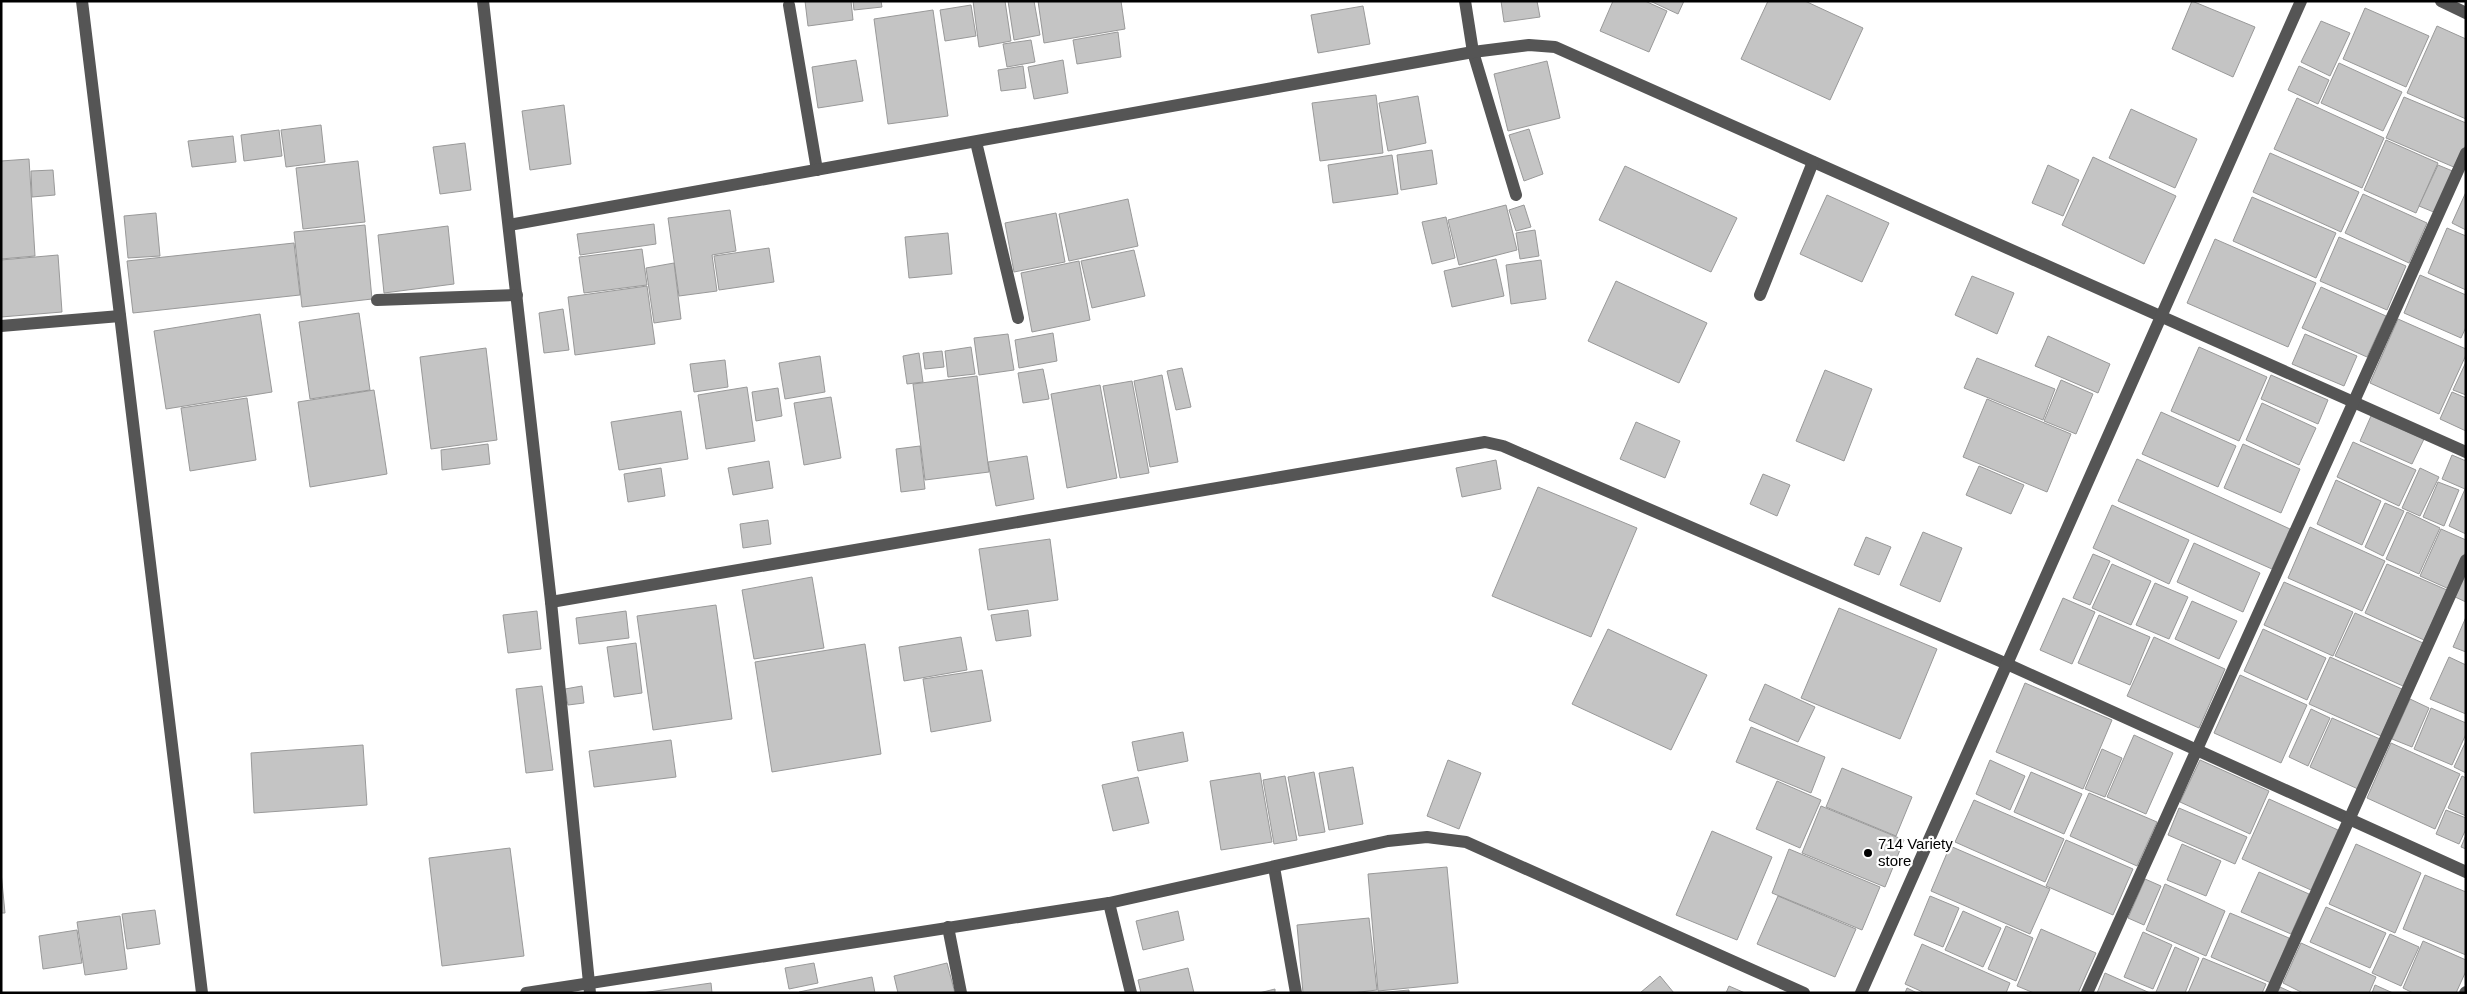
<svg xmlns="http://www.w3.org/2000/svg" width="2467" height="994" font-family="Helvetica,sans-serif">
  <rect width="100%" height="100%" fill="#fff"/>
  <g fill="#c4c4c4" stroke="#999">
    <path d="M805 1H851L853 20 808 26Z"/>
    <path d="M853 1H881L882 7 854 10Z"/>
    <path d="M973 1H1005L1011 41 979 47Z"/>
    <path d="M1008 1H1034L1040 35 1014 40Z"/>
    <path d="M1038 1H1121L1125 29 1044 43Z"/>
    <path d="M1501 1H1537L1540 17 1504 22Z"/>
    <path d="M1613 1H1645L1667 11 1649 52 1600 31Z"/>
    <path d="M1650 1H1684L1678 14Z"/>
    <path d="M1768 1H1805L1863 28 1830 100 1741 59Z"/>
    <path d="M2192 1 2255 27 2233 77 2172 49Z"/>
    <path d="M971 5 976 36 945 41 940 10Z"/>
    <path d="M1363 6 1370 44 1318 53 1311 15Z"/>
    <path d="M2365 8 2429 36 2406 87 2343 59Z"/>
    <path d="M933 10 948 116 888 124 874 19Z"/>
    <path d="M2321 21 2350 33 2330 76 2301 62Z"/>
    <path d="M2437 26 2466 39V119L2407 93Z"/>
    <path d="M1118 32 1121 57 1077 64 1073 40Z"/>
    <path d="M1031 40 1035 62 1007 67 1003 44Z"/>
    <path d="M856 60 863 101 818 108 812 67Z"/>
    <path d="M1063 60 1068 93 1034 99 1028 67Z"/>
    <path d="M1547 61 1560 118 1508 131 1494 74Z"/>
    <path d="M2339 63 2402 92 2383 131 2321 103Z"/>
    <path d="M1023 66 1026 88 1001 91 998 70Z"/>
    <path d="M2299 66 2329 80 2318 104 2288 90Z"/>
    <path d="M1376 95 1383 153 1320 161 1312 103Z"/>
    <path d="M1418 96 1426 143 1388 151 1379 103Z"/>
    <path d="M2404 97 2466 123V144L2456 168 2386 138Z"/>
    <path d="M2297 98 2384 138 2362 188 2274 149Z"/>
    <path d="M564 105 571 164 530 170 522 111Z"/>
    <path d="M2131 109 2197 139 2175 188 2109 158Z"/>
    <path d="M321 125 325 162 286 167 281 130Z"/>
    <path d="M1529 129 1543 174 1524 181 1509 135Z"/>
    <path d="M279 130 282 156 244 161 241 135Z"/>
    <path d="M233 136 236 162 192 167 188 141Z"/>
    <path d="M2386 140 2438 163 2416 213 2364 190Z"/>
    <path d="M465 143 471 190 440 194 433 147Z"/>
    <path d="M1432 150 1437 184 1401 190 1397 155Z"/>
    <path d="M2270 153 2359 192 2341 232 2253 192Z"/>
    <path d="M1392 155 1398 194 1333 203 1328 165Z"/>
    <path d="M2093 157 2176 196 2144 264 2062 225Z"/>
    <path d="M29 159 35 256 1 259V161Z"/>
    <path d="M358 161 365 222 303 229 296 168Z"/>
    <path d="M2048 165 2079 180 2063 216 2032 203Z"/>
    <path d="M2438 165 2455 172 2436 213 2419 206Z"/>
    <path d="M1625 166 1737 218 1711 272 1599 220Z"/>
    <path d="M53 170 55 195 32 197 31 171Z"/>
    <path d="M2466 192V230L2452 223Z"/>
    <path d="M2363 194 2427 223 2409 263 2345 233Z"/>
    <path d="M1827 195 1889 223 1862 282 1800 254Z"/>
    <path d="M2252 197 2336 233 2316 278 2233 241Z"/>
    <path d="M1128 199 1138 246 1069 261 1059 214Z"/>
    <path d="M1506 205 1517 250 1459 265 1448 220Z"/>
    <path d="M1524 205 1531 227 1516 231 1509 210Z"/>
    <path d="M730 210 736 251 712 255 717 291 679 296 668 218Z"/>
    <path d="M156 213 160 256 128 258 124 216Z"/>
    <path d="M1056 213 1065 262 1014 272 1005 223Z"/>
    <path d="M1446 217 1455 258 1432 264 1422 222Z"/>
    <path d="M654 224 656 244 580 255 577 234Z"/>
    <path d="M365 225 372 299 302 307 294 232Z"/>
    <path d="M448 226 454 284 384 293 378 235Z"/>
    <path d="M2447 228 2466 236V290L2428 273Z"/>
    <path d="M1535 230 1539 256 1520 259 1516 233Z"/>
    <path d="M948 233 952 274 909 278 905 237Z"/>
    <path d="M2339 237 2406 266 2387 310 2320 281Z"/>
    <path d="M2215 239 2316 283 2288 347 2187 303Z"/>
    <path d="M294 243 300 295 133 313 127 261Z"/>
    <path d="M769 248 774 282 719 290 714 256Z"/>
    <path d="M642 249 647 285 584 293 579 257Z"/>
    <path d="M1134 250 1145 296 1092 308 1081 261Z"/>
    <path d="M58 255 62 312 1 317V260Z"/>
    <path d="M1496 259 1504 296 1452 307 1444 271Z"/>
    <path d="M1541 260 1546 299 1511 304 1506 265Z"/>
    <path d="M1079 261 1090 320 1032 332 1021 273Z"/>
    <path d="M674 263 681 319 654 323 646 268Z"/>
    <path d="M2420 275 2466 295V327L2461 338 2404 313Z"/>
    <path d="M1972 276 2014 293 1997 334 1955 315Z"/>
    <path d="M1616 281 1707 323 1679 383 1588 341Z"/>
    <path d="M647 286 655 344 575 355 568 297Z"/>
    <path d="M2321 287 2386 316 2367 357 2302 328Z"/>
    <path d="M563 309 569 350 544 353 539 313Z"/>
    <path d="M359 313 370 390 310 399 299 322Z"/>
    <path d="M260 314 272 392 166 409 154 331Z"/>
    <path d="M2398 319 2466 349V355L2439 414 2370 383Z"/>
    <path d="M1053 333 1057 361 1019 368 1015 340Z"/>
    <path d="M1008 334 1014 370 979 375 974 338Z"/>
    <path d="M2305 334 2357 356 2344 386 2292 364Z"/>
    <path d="M2048 336 2110 364 2098 393 2035 366Z"/>
    <path d="M971 347 975 374 948 377 945 351Z"/>
    <path d="M2199 347 2267 377 2239 441 2171 411Z"/>
    <path d="M486 348 497 440 431 449 420 357Z"/>
    <path d="M942 351 944 367 925 369 923 353Z"/>
    <path d="M919 353 923 382 907 384 903 356Z"/>
    <path d="M820 356 825 392 785 399 779 363Z"/>
    <path d="M1977 358 2055 389 2043 420 1964 388Z"/>
    <path d="M725 360 728 387 694 392 690 364Z"/>
    <path d="M2466 362V395L2453 390Z"/>
    <path d="M1182 368 1191 407 1176 410 1167 371Z"/>
    <path d="M1043 369 1049 399 1023 403 1018 373Z"/>
    <path d="M1825 370 1872 389 1844 461 1796 441Z"/>
    <path d="M1162 375 1178 462 1150 467 1134 381Z"/>
    <path d="M2271 375 2328 400 2318 424 2261 399Z"/>
    <path d="M977 376 989 472 925 480 913 384Z"/>
    <path d="M2061 380 2093 394 2076 434 2044 421Z"/>
    <path d="M1132 381 1149 473 1120 478 1103 386Z"/>
    <path d="M1100 385 1117 478 1067 488 1051 394Z"/>
    <path d="M747 387 755 441 706 449 698 395Z"/>
    <path d="M778 388 782 416 756 421 752 392Z"/>
    <path d="M374 390 387 474 310 487 298 402Z"/>
    <path d="M2452 392 2466 398V431L2440 419Z"/>
    <path d="M831 397 841 458 804 465 794 403Z"/>
    <path d="M247 398 256 460 190 471 181 408Z"/>
    <path d="M1987 399 2071 434 2047 492 1963 457Z"/>
    <path d="M2262 403 2316 428 2299 465 2246 440Z"/>
    <path d="M681 411 688 459 619 470 611 422Z"/>
    <path d="M2161 412 2236 446 2218 487 2142 454Z"/>
    <path d="M2371 416 2424 439 2412 464 2360 441Z"/>
    <path d="M1636 422 1680 441 1665 478 1620 459Z"/>
    <path d="M2353 442 2416 470 2399 506 2337 477Z"/>
    <path d="M488 444 490 464 442 470 441 450Z"/>
    <path d="M2243 444 2300 469 2281 513 2224 488Z"/>
    <path d="M920 446 925 489 901 492 896 449Z"/>
    <path d="M2452 455 2466 461V534L2449 526 2465 489 2442 479Z"/>
    <path d="M1027 456 1034 499 996 506 988 462Z"/>
    <path d="M2137 459 2290 529 2272 569 2118 501Z"/>
    <path d="M1496 460 1501 489 1462 497 1456 468Z"/>
    <path d="M769 461 773 488 733 495 728 468Z"/>
    <path d="M1979 466 2024 485 2011 514 1966 495Z"/>
    <path d="M661 468 665 496 628 502 624 474Z"/>
    <path d="M2420 468 2439 477 2420 516 2402 508Z"/>
    <path d="M1763 474 1790 485 1777 516 1750 504Z"/>
    <path d="M2336 480 2381 501 2362 545 2317 524Z"/>
    <path d="M2438 482 2459 490 2444 526 2423 517Z"/>
    <path d="M1538 487 1637 528 1591 637 1492 596Z"/>
    <path d="M2385 503 2404 511 2383 556 2365 547Z"/>
    <path d="M2112 505 2189 540 2169 584 2093 548Z"/>
    <path d="M2407 512 2440 528 2419 574 2386 559Z"/>
    <path d="M768 520 771 544 743 548 740 524Z"/>
    <path d="M2310 527 2385 561 2362 611 2288 578Z"/>
    <path d="M2441 529 2466 540V551L2449 589 2420 576Z"/>
    <path d="M1923 532 1962 548 1940 602 1900 585Z"/>
    <path d="M1866 537 1891 547 1879 575 1854 565Z"/>
    <path d="M1050 539 1058 600 988 610 979 549Z"/>
    <path d="M2194 543 2260 573 2243 612 2177 582Z"/>
    <path d="M2093 554 2110 561 2090 605 2073 598Z"/>
    <path d="M2112 564 2151 581 2131 625 2092 608Z"/>
    <path d="M2387 564 2447 590 2424 640 2365 613Z"/>
    <path d="M2466 568V602L2453 596Z"/>
    <path d="M812 577 824 648 754 659 742 590Z"/>
    <path d="M2284 582 2353 612 2333 656 2264 625Z"/>
    <path d="M2155 583 2188 597 2169 639 2136 625Z"/>
    <path d="M2063 598 2095 612 2072 664 2040 650Z"/>
    <path d="M2192 601 2237 621 2219 659 2175 639Z"/>
    <path d="M716 605 732 719 653 730 637 616Z"/>
    <path d="M1839 608 1937 649 1900 739 1801 698Z"/>
    <path d="M1028 610 1031 636 996 641 991 615Z"/>
    <path d="M537 611 541 649 508 653 503 615Z"/>
    <path d="M626 611 629 638 579 644 576 618Z"/>
    <path d="M2355 613 2423 643 2403 686 2335 656Z"/>
    <path d="M2099 615 2150 637 2130 685 2078 663Z"/>
    <path d="M2466 617V652L2453 647Z"/>
    <path d="M1608 629 1707 675 1671 750 1572 704Z"/>
    <path d="M2263 629 2326 658 2307 700 2244 671Z"/>
    <path d="M961 637 967 670 904 681 899 647Z"/>
    <path d="M2154 637 2225 669 2199 728 2127 696Z"/>
    <path d="M636 643 642 693 614 697 607 647Z"/>
    <path d="M865 644 881 754 772 772 755 662Z"/>
    <path d="M2330 657 2402 689 2381 736 2309 704Z"/>
    <path d="M2449 657 2466 665V714L2430 699Z"/>
    <path d="M982 670 991 721 931 732 923 679Z"/>
    <path d="M2240 675 2307 705 2281 763 2214 733Z"/>
    <path d="M2025 683 2112 720 2083 789 1996 752Z"/>
    <path d="M1765 684 1815 707 1798 742 1749 720Z"/>
    <path d="M542 686 553 770 526 773 516 689Z"/>
    <path d="M582 686 584 703 568 705 565 689Z"/>
    <path d="M2410 699 2429 708 2412 747 2392 739Z"/>
    <path d="M2431 708 2466 723V734L2452 765 2414 749Z"/>
    <path d="M2311 709 2330 718 2308 766 2289 757Z"/>
    <path d="M2332 718 2380 739 2358 789 2310 767Z"/>
    <path d="M1751 727 1825 757 1811 793 1736 762Z"/>
    <path d="M1183 732 1188 761 1138 771 1132 742Z"/>
    <path d="M2134 735 2173 753 2146 814 2107 797Z"/>
    <path d="M671 740 676 777 594 787 589 751Z"/>
    <path d="M2466 741V773L2454 767Z"/>
    <path d="M2391 743 2460 774 2435 829 2367 798Z"/>
    <path d="M363 745 367 805 254 813 251 753Z"/>
    <path d="M2102 749 2122 758 2105 797 2085 789Z"/>
    <path d="M1448 760 1481 773 1459 829 1427 816Z"/>
    <path d="M1990 760 2025 776 2010 810 1976 794Z"/>
    <path d="M2200 760 2269 791 2250 834 2180 802Z"/>
    <path d="M1353 767 1363 824 1329 830 1319 773Z"/>
    <path d="M1842 768 1912 797 1896 836 1826 807Z"/>
    <path d="M1314 772 1325 832 1299 836 1288 777Z"/>
    <path d="M2031 772 2082 794 2064 834 2014 812Z"/>
    <path d="M1260 773 1272 842 1221 850 1210 781Z"/>
    <path d="M1285 776 1297 840 1274 844 1263 780Z"/>
    <path d="M2462 776 2466 778V816L2448 808Z"/>
    <path d="M1138 777 1149 823 1113 831 1102 785Z"/>
    <path d="M1777 781 1821 800 1800 848 1756 829Z"/>
    <path d="M2089 793 2157 822 2137 866 2070 836Z"/>
    <path d="M2269 799 2338 830 2311 890 2242 859Z"/>
    <path d="M1974 800 2064 839 2045 882 1955 842Z"/>
    <path d="M1821 806 1904 840 1885 887 1802 853Z"/>
    <path d="M2179 808 2247 837 2235 864 2168 835Z"/>
    <path d="M2446 810 2466 818V829L2459 844 2436 834Z"/>
    <path d="M1712 831 1772 857 1737 940 1676 915Z"/>
    <path d="M2466 835V849L2461 847Z"/>
    <path d="M2066 840 2133 869 2113 915 2046 886Z"/>
    <path d="M2182 844 2221 861 2206 896 2167 880Z"/>
    <path d="M2356 844 2421 873 2395 933 2329 904Z"/>
    <path d="M1950 846 2050 889 2030 934 1931 891Z"/>
    <path d="M510 848 524 956 442 966 429 858Z"/>
    <path d="M1789 849 1880 887 1862 930 1772 893Z"/>
    <path d="M1447 867 1458 983 1378 991 1368 874Z"/>
    <path d="M1 872 5 913H1Z"/>
    <path d="M2259 872 2309 894 2291 934 2241 912Z"/>
    <path d="M2425 875 2466 892V955L2403 929Z"/>
    <path d="M2145 879 2161 886 2144 925 2128 918Z"/>
    <path d="M2165 884 2225 911 2206 956 2146 930Z"/>
    <path d="M1778 896 1856 929 1835 977 1757 944Z"/>
    <path d="M1930 896 1959 908 1943 947 1914 935Z"/>
    <path d="M2326 907 2386 933 2370 968 2310 942Z"/>
    <path d="M155 910 160 944 127 949 122 914Z"/>
    <path d="M1178 911 1184 940 1143 950 1136 921Z"/>
    <path d="M1963 911 2001 928 1983 967 1945 950Z"/>
    <path d="M2230 913 2289 938 2271 983 2211 957Z"/>
    <path d="M120 916 127 969 85 975 77 922Z"/>
    <path d="M1369 918 1377 990 1352 993H1303L1297 925Z"/>
    <path d="M2006 926 2033 938 2016 981 1988 969Z"/>
    <path d="M2041 929 2096 953 2078 993H2034L2017 986Z"/>
    <path d="M77 930 82 963 43 969 39 936Z"/>
    <path d="M2143 932 2172 945 2153 989 2124 977Z"/>
    <path d="M2390 934 2419 947 2401 986 2372 973Z"/>
    <path d="M2423 941 2466 960V971L2456 993H2413L2403 988Z"/>
    <path d="M2301 943 2376 977 2369 993H2303L2283 983Z"/>
    <path d="M1922 944 2010 983 2006 993H1925L1905 984Z"/>
    <path d="M2175 947 2199 958 2185 993H2159L2156 992Z"/>
    <path d="M2203 958 2266 984 2262 993H2188Z"/>
    <path d="M814 963 818 983 789 989 785 968Z"/>
    <path d="M947 963 955 993H898L894 976Z"/>
    <path d="M1188 968 1194 993H1141L1138 980Z"/>
    <path d="M2105 973 2150 993H2097Z"/>
    <path d="M1660 976 1674 993H1640Z"/>
    <path d="M872 977 875 993H800L799 992Z"/>
    <path d="M711 983 712 993H642Z"/>
    <path d="M2375 985 2393 993H2372Z"/>
    <path d="M1729 986 1745 993H1726Z"/>
    <path d="M2280 987 2293 993H2277Z"/>
    <path d="M1907 988 1917 993H1905Z"/>
    <path d="M1275 989V993H1259Z"/>
    <path d="M1409 990V993H1377Z"/>
  </g>
  <g fill="none" stroke-linecap="round" stroke-linejoin="round">
    <g stroke="#555" stroke-width="12">
      <path d="M82 1 202 993"/>
      <path d="M483 1 551 602 590 993"/>
      <path d="M1465 1 1473 52 1516 195"/>
      <path d="M2441 1 2466 13"/>
      <path d="M789 5 817 170"/>
      <path d="M976 142 1018 318"/>
      <path d="M509 225 1473 52 1529 45 1555 47 2466 452"/>
      <path d="M1760 295 1813 162"/>
      <path d="M377 300 517 295"/>
      <path d="M1 326 120 316"/>
      <path d="M551 602 1485 442 1503 446 2007 664 2466 872"/>
      <path d="M1274 867 1296 993"/>
      <path d="M1109 903 1131 993"/>
      <path d="M948 927 961 993"/>
      <path d="M526 993 1109 903 1388 841 1427 837 1466 842 1804 993"/>
      <path d="M1861 993 2301 1"/>
      <path d="M2087 993 2466 153"/>
      <path d="M2271 993 2466 560"/>
      <path d="M2465 993 2466 992"/>
    </g>
  </g>
  <circle fill="#000" stroke="#fff" stroke-width="2" cx="1868" cy="853" r="5"/>
  <g text-anchor="middle" stroke-width="4.5" stroke-linejoin="round" paint-order="stroke">
    <g font-size="15" fill="#000" stroke="#fff" text-anchor="start">
      <text x="1878" y="849">714 Variety<tspan x="1878" dy="17">store</tspan></text>
    </g>
  </g>
  <rect width="2467" height="994" fill="none" stroke="#000000" stroke-width="5"/>
</svg>
